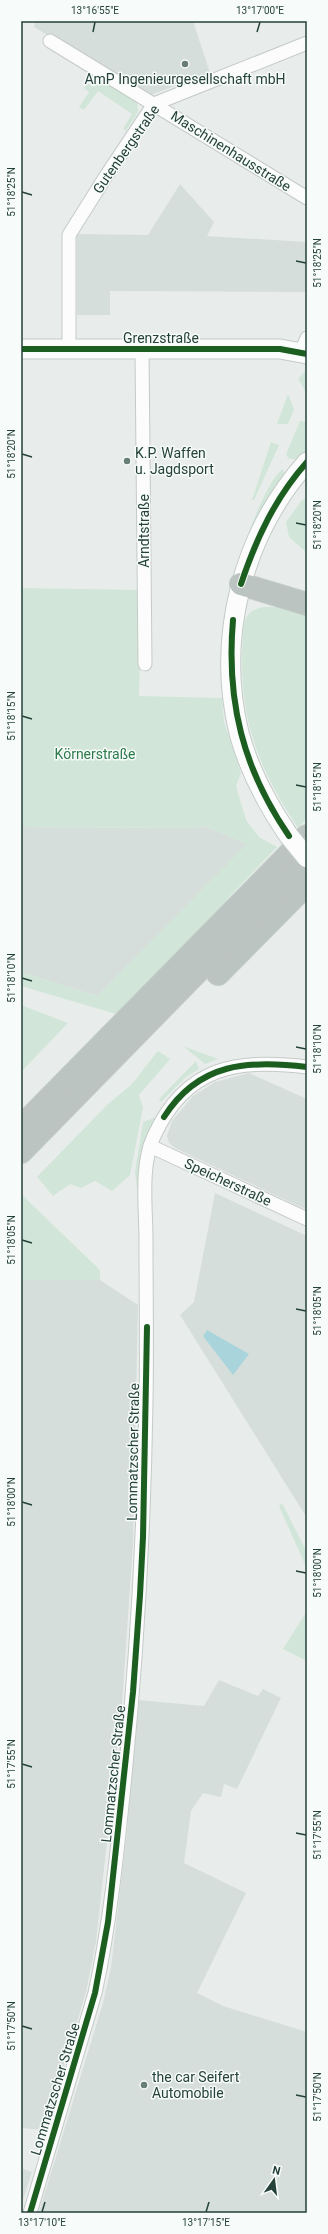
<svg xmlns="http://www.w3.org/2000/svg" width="328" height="2234" font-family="Roboto,sans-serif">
  <rect width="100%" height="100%" fill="#e8edeb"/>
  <g fill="#d6dedb">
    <path d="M35 21H193L210 73 148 96 34 27Z"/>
    <path d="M180 184 214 222 207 236 307 242V292L110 291V315H77V234L148 235Z"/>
    <path d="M204 826 248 844 97 996 21 972V827L191 828Z"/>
    <path d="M249 1073 307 1099V1210L175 1148 169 1143 167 1136 172 1121 193 1096 215 1082Z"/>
    <path d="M215 1193 307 1236V1518L180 1315 194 1302Z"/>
    <path d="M21 1280H100L138 1305 133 1544 122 1704 96 1942 86 1992 45 2130 21 2128Z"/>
    <path d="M219 1680 258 1696 263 1689 281 1698 237 1789 224 1784 221 1797 203 1793 191 1811 184 1863 246 1893 197 1993 223 2006 307 2032V2213L39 2212 103 2003 111 1967 127 1832 138 1700 204 1706Z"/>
    <path d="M21 2168 32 2172 21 2206Z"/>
  </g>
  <g fill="#d1e6d8">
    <path d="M100 79 137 103 138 112 126 131 123 129 132 114 98 91 84 110 79 107 89 92 84 88 87 83 93 87Z"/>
    <path d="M307 369V394L298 379Z"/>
    <path d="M288 394 294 409 288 424H277Z"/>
    <path d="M300 421 307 422V450C301 457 298 462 288 458L286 454Z"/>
    <path d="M271 442 279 445 254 500H252Z"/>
    <path d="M283 469 285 475 241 555C246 538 268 478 283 469Z"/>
    <path d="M307 498V553L289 537 286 522 302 500Z"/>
    <path d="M21 588 142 590 139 696 222 698 224 722 241 773 236 786 246 820 259 837 277 847 230 896 213 919 125 1007 116 1014 21 986V972L97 996 247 844 204 826 191 828 21 827Z"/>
    <path d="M263 607H282L307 612V818L298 828C252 759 236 707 244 624 247 613 252 610 263 607Z"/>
    <path d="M21 1005 68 1023 21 1072Z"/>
    <path d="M183 1046 218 1059 205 1064Z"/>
    <path d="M158 1051 170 1059 139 1095 143 1108 130 1175 112 1191 95 1181 81 1188 70 1184 53 1196 37 1177 108 1104 131 1085Z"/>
    <path d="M196 1061 199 1069 186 1077 161 1102 159 1099Z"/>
    <path d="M156 1117 143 1146 139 1204 135 1172 143 1122Z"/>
    <path d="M21 1194 100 1270V1280H21Z"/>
    <path d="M282 1503 307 1552V1569L279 1506Z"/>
    <path d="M307 1611V1661L283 1649Z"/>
  </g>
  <path fill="#a9d4db" d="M207 1330 249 1354 233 1375 203 1336Z"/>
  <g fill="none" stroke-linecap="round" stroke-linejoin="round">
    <g stroke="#c5cac8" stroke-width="15">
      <g id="street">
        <path d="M50 41 307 198"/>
        <path d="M69 350V235L106 176 154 104 307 43"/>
        <path d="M142 350 145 664"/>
        <path d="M301 352 307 338"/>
        <path d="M150 1146 307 1219"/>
        <path d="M30 2213 95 1993C110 1924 117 1854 124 1785 137 1657 144 1530 146 1402 147 1348 146 1294 146 1240 146 1207 140 1166 154 1136 186 1066 238 1058 307 1067"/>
      </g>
    </g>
    <g stroke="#c3cbc8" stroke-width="21">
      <g id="secondary">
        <path d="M21 349H280L307 354"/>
        <path d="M289 836C267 804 249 770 239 733 216 638 242 535 307 462"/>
      </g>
    </g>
    <g stroke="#c3ccc9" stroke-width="24">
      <g id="highway">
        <path d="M241 584 307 604"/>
        <path d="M218 974 307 884"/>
        <path d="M21 1127 307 836"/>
        <path d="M21 1152 307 860"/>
      </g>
    </g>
    <use href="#street" stroke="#fcfcfc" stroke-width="13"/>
    <use href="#secondary" stroke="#fcfcfc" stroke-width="19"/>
    <use href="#highway" stroke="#bcc4c2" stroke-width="22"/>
    <g stroke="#c3cbc8" stroke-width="21" stroke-linecap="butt">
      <path id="secondary-bridge" d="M289 836 307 858"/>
    </g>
    <use href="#secondary-bridge" stroke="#fcfcfc" stroke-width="19"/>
    <g stroke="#f7fbf9" stroke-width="8">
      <g id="cycleway">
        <path d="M21 349H280L307 354"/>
        <path d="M241 584C256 539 275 498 307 462"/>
        <path d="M233 620C226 701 243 769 289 836"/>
        <path d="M164 1117C199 1062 249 1060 307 1067"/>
        <path d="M30 2213 95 1993 108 1922 133 1692 140 1595 143 1537 147 1327"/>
      </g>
    </g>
    <use href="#cycleway" stroke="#1b5e20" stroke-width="6"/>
  </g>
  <path fill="none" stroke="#24423a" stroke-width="1.5" d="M93 32 95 22M257 32 260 22M22 192 32 195M296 261 306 263M22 454 32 457M296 523 306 525M22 716 32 719M296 785 306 787M22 978 32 981M296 1047 306 1049M22 1240 32 1243M296 1309 306 1311M22 1502 32 1505M296 1571 306 1573M22 1764 32 1767M296 1833 306 1835M22 2026 32 2029M296 2095 306 2097M42 2212 45 2202M206 2212 209 2202"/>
  <g fill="#697e78" stroke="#f7fbf9" stroke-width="1.5">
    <circle cx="185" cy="64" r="4"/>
    <circle cx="127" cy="461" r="4"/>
    <circle cx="144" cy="2085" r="4"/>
  </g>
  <g text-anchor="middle" stroke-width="3" stroke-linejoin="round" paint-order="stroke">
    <g font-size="14" fill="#24423a" stroke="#f7fbf9" text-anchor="start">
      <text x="185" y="84" text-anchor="middle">AmP Ingenieurgesellschaft mbH</text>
      <text x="135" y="458">K.P. Waffen<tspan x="135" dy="16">u. Jagdsport</tspan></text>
      <text x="152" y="2082">the car Seifert<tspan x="152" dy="16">Automobile</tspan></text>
    </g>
    <g font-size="14" fill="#24423a" stroke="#f7fbf9">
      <text transform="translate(126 149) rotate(-55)" y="5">Gutenbergstraße</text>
      <text transform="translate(231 151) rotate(32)" y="5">Maschinenhausstraße</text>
      <text x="161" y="343">Grenzstraße</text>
      <text transform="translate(144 531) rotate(-90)" y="5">Arndtstraße</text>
      <text transform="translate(228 1182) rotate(25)" y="5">Speicherstraße</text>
      <text transform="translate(133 1452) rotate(-89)" y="5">Lommatzscher Straße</text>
      <text transform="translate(113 1774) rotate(-84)" y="5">Lommatzscher Straße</text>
      <text transform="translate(55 2089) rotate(-73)" y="5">Lommatzscher Straße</text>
    </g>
    <g font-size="14" fill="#2d7a4b" stroke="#f7fbf9">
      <text x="95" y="759">Körnerstraße</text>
    </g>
  </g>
  <rect width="328" height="2234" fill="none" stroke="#f7fbf9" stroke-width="44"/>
  <g transform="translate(274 2180) rotate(14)" stroke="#f7fbf9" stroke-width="3" paint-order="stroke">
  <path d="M0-3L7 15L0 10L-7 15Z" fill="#24423a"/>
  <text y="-6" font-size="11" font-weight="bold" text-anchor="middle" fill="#24423a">N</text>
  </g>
  <rect x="22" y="22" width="284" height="2190" fill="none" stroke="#24423a" stroke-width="1.5"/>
  <g font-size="10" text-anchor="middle" fill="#24423a">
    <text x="95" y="14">13°16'55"E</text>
    <text x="260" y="14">13°17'00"E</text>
    <text transform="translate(11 192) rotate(-90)" y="4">51°18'25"N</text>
    <text transform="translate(317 263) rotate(-90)" y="4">51°18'25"N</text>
    <text transform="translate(11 454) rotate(-90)" y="4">51°18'20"N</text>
    <text transform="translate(317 525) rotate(-90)" y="4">51°18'20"N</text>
    <text transform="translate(11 716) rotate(-90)" y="4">51°18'15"N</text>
    <text transform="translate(317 787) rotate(-90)" y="4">51°18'15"N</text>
    <text transform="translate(11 978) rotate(-90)" y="4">51°18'10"N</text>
    <text transform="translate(317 1049) rotate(-90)" y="4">51°18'10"N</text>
    <text transform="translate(11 1240) rotate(-90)" y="4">51°18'05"N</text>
    <text transform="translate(317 1311) rotate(-90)" y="4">51°18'05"N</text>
    <text transform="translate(11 1502) rotate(-90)" y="4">51°18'00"N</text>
    <text transform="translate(317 1573) rotate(-90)" y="4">51°18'00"N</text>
    <text transform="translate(11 1764) rotate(-90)" y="4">51°17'55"N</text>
    <text transform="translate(317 1835) rotate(-90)" y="4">51°17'55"N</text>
    <text transform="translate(11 2026) rotate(-90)" y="4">51°17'50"N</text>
    <text transform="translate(317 2097) rotate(-90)" y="4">51°17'50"N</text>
    <text x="42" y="2226">13°17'10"E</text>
    <text x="206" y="2226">13°17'15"E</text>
  </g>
</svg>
